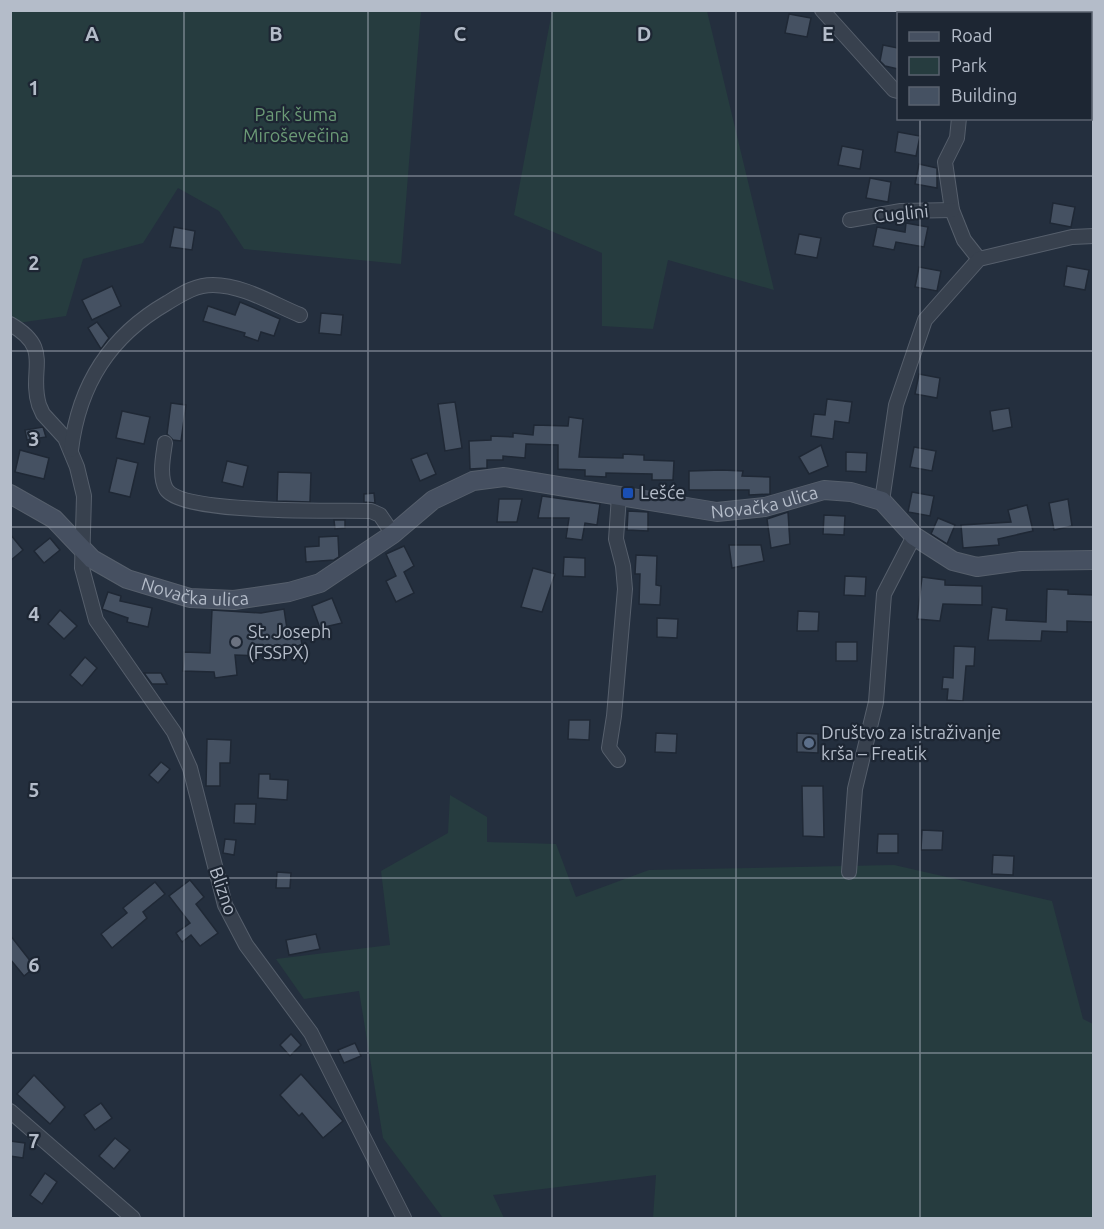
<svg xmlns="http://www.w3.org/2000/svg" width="1104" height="1229" font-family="Ubuntu,sans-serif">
  <rect width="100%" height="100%" fill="#242f3e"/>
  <g fill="#263c3f">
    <path d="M10 11H421L401 264 244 249 219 211 178 188 143 243 83 259 66 316 11 324Z"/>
    <path d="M552 11H707L774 290 668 260 653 329 602 326V253L514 215Z"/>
    <path d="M450 795 487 817V842L556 844 576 897 649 870 894 865 1052 901 1083 1019 1093 1024V1218H653L656 1175 493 1195 504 1218H443L383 1138 359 991 304 999 276 959 390 945 381 871 448 833Z"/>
  </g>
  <g fill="#455162" stroke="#1f2835" stroke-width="1.5">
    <path d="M789 14 811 18 807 37 785 33Z"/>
    <path d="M883 45 898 48V69L885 66 880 61Z"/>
    <path d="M898 132 920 136 916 156 895 152Z"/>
    <path d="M842 146 863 150 860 169 838 165Z"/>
    <path d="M919 164 937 168V188L915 184Z"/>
    <path d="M870 178 891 182 888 202 866 198Z"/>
    <path d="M1053 203 1075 207 1071 227 1050 223Z"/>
    <path d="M906 223 928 227 924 247 896 242 894 250 873 246 877 227 905 232Z"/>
    <path d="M174 227 195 231 192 250 170 247Z"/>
    <path d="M799 234 821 238 817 258 795 254Z"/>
    <path d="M1067 266 1089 270 1085 290 1064 286Z"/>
    <path d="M919 267 941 271 937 291 915 287Z"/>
    <path d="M112 286 121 306 92 320 82 300Z"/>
    <path d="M240 302 280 319 274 336 261 332 258 341 244 336 245 333 203 321 208 306 235 315Z"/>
    <path d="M321 313 343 315 341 335 319 333Z"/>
    <path d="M97 322 109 338 101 349 88 328Z"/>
    <path d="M919 374 940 378 937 398 915 394Z"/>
    <path d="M827 399 852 402 849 423 835 421 833 439 811 436 814 414 825 415Z"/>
    <path d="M455 402 462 448 445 451 438 404Z"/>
    <path d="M171 403 186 405 181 441 173 440 167 434Z"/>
    <path d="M1009 408 1012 427 993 431 990 411Z"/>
    <path d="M122 411 150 417 144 444 116 438Z"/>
    <path d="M569 417 583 419 579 457 623 458V454L644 455V460L674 461 673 480H652V474L606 473V477L585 476V470L558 469V445L526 444 525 458 503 456V460H487V468L470 469 469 441 491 440V436L513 437V433L533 435 534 425 568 426Z"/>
    <path d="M43 427 46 437 27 440 25 430Z"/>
    <path d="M821 445 828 466 809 474 799 457Z"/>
    <path d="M914 447 936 451 932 471 910 467Z"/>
    <path d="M20 450 49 458 44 479 15 472Z"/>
    <path d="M846 452 867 453 866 472 846 471Z"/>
    <path d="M427 453 436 474 420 481 411 459Z"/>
    <path d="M117 458 138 463 130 497 109 492Z"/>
    <path d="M227 461 248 466 243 487 222 482Z"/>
    <path d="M722 470 743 471 742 476 770 477V494L749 495V490H689V471Z"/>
    <path d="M278 472 311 473 310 502 277 501Z"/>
    <path d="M912 492 934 496 930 516 908 512Z"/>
    <path d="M374 493 375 503 364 502V494Z"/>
    <path d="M542 496 600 504 597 525 585 523 582 540 566 538 569 518H538Z"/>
    <path d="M499 499H522L517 522H497Z"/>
    <path d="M1068 499 1072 526 1054 530 1049 503Z"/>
    <path d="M1027 505 1033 531 998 539 999 545 963 548 961 525 1011 522 1008 510Z"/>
    <path d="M628 511 648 512V531L627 530Z"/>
    <path d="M788 512 790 544 771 548 767 519Z"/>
    <path d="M824 515 845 516 844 535 823 534Z"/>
    <path d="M938 518 955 525 947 544 931 534Z"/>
    <path d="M334 520H345V528L335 529Z"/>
    <path d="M10 534 23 550 10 561Z"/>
    <path d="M338 536 339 557 334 560 306 562 305 547 319 546V537Z"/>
    <path d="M50 538 60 550 44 563 34 551Z"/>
    <path d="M729 545H761L764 561 732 568Z"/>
    <path d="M404 546 414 566 404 572 414 593 396 602 386 581 396 576 386 554Z"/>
    <path d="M636 555 657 556 656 585 661 586 660 605 639 604 640 574H635Z"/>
    <path d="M564 557 585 558V577L563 576Z"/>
    <path d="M533 568 555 574 542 612 521 607Z"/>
    <path d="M845 576 866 577 865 596 844 595Z"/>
    <path d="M922 577 945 580V585L982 586V605L943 604 940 621 917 619Z"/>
    <path d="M1047 589 1068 590V594L1094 595 1093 622 1067 621V632L1042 631 1041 641 988 640 992 607 1007 609 1006 620 1046 622Z"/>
    <path d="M108 592 121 596 120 601 152 608 148 627 127 622 128 618 102 609Z"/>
    <path d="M332 598 342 623 320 628 312 606Z"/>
    <path d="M284 609 287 629 299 627 302 645 261 652V656L235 655 237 675 215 678 214 672 183 671 184 652 210 653 212 610 261 613Z"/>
    <path d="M60 610 77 626 64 639 48 624Z"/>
    <path d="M798 611 819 612 818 631H797Z"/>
    <path d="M657 618 678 619 677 638 657 637Z"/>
    <rect x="836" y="642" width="21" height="19"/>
    <path d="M954 646 975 647 974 666H966L963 701 947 700 948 689H942L943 677 953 678Z"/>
    <path d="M85 657 97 668 82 686 70 675Z"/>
    <path d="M144 673H161L167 684H152Z"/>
    <path d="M569 720H590L589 740 568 739Z"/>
    <path d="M656 733 677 734 676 753 655 752Z"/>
    <path d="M797 733 818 734V753L797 752Z"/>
    <path d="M207 739 231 740 230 763H220V786H206Z"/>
    <path d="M161 762 170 769 158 783 149 775Z"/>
    <path d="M259 774H270V779L288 780 287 800 258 798Z"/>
    <path d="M802 786H823L824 837 803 836Z"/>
    <path d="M235 804H256L255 824 234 823Z"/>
    <path d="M922 830 943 831 942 850H921Z"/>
    <path d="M878 834H898V853H877Z"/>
    <path d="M225 839 236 840 234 855 223 853Z"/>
    <path d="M993 855 1014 856 1013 875 992 874Z"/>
    <path d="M277 872 291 873 290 888H276Z"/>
    <path d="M190 880 204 897 196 904 218 933 200 946 191 935 182 942 176 933 190 923 169 896Z"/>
    <path d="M155 882 165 894 143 912 147 918 112 948 101 934 127 913 123 908Z"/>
    <path d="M316 934 320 949 289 955 286 940Z"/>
    <path d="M10 935 35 967 24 976 10 959Z"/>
    <path d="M291 1034 301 1045 290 1056 280 1045Z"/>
    <path d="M355 1043 361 1056 344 1063 338 1050Z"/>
    <path d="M301 1074 343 1121 323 1138 302 1113 299 1116 280 1095Z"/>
    <path d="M34 1075 65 1107 50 1124 17 1094Z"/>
    <path d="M101 1103 112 1118 95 1130 84 1115Z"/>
    <path d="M115 1138 130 1150 114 1169 99 1156Z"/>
    <path d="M10 1141 25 1143 23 1158 10 1156Z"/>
    <path d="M45 1173 57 1182 42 1204 30 1195Z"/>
  </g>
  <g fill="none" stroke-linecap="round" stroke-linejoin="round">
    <g stroke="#565f6c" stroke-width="16">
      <g id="street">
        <path d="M822 10 894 90 898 91"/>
        <path d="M959 118 957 138 945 162 952 210 964 240 979 259"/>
        <path d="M850 220 901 211 952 210"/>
        <path d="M10 324C54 349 28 369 39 405L43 414 65 438 77 467 84 496 82 568 96 620 174 732 190 768 225 905 246 945 311 1033 404 1218"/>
        <path d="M165 443C163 457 159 476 166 489 182 515 338 510 371 511L380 515 393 534"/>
        <path d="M71 450C79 384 110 336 167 303 182 294 195 285 213 285 243 285 273 304 300 315"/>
        <path d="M882 501 896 405 925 320 979 259 1072 237 1094 236"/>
        <path d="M618 760 609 748 614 716 625 589 623 566 616 539 619 496"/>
        <path d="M849 872 855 789 876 702 884 594 914 536"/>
        <path d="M10 1111 133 1218"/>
      </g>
    </g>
    <g stroke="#565f6c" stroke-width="20">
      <g id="secondary">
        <path id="s1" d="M10 494 54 519 92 559 127 579 190 598 234 600 289 592 320 583 393 534 433 500 473 481 504 477 717 512 765 507 824 490 851 492 882 501 914 536 953 561 977 567 1021 561 1094 560"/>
      </g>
    </g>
    <use href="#street" stroke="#38414e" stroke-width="14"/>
    <use href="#secondary" stroke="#465061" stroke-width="18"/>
  </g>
  <path fill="none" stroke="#b4bcc9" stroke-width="1.5" stroke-opacity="0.55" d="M184 10V1218M368 10V1218M552 10V1218M736 10V1218M920 10V14M920 118V1218M10 176H1094M10 351H1094M10 527H1094M10 702H1094M10 878H1094M10 1053H1094"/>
  <rect fill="#1a4fb4" stroke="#1d2633" stroke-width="2" x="622" y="487" width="12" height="12" rx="3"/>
  <circle fill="#6b7280" stroke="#1d2633" stroke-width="2" cx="236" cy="642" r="6"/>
  <circle fill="#5c6f8a" stroke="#1d2633" stroke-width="2" cx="809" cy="743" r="6"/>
  <g text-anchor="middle" stroke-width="4.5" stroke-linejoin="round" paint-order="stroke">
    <g font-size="18" fill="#6b9a76" stroke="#1d2633">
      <text x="296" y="121">Park šuma<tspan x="296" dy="21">Miroševečina</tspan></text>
    </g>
    <g font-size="18" fill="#b4bcc9" stroke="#1d2633">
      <text transform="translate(901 214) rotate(-6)" y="6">Cuglini</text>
      <text dy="6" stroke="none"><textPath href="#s1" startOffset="824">Novačka ulica</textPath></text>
      <text dy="6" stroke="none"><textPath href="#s1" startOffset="216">Novačka ulica</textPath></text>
      <text transform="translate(223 891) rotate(71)" y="6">Blizno</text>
    </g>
    <g font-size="18" fill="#b4bcc9" stroke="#1d2633" text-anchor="start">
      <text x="640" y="499">Lešće</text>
      <text x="248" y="638">St. Joseph<tspan x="248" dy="21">(FSSPX)</tspan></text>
      <text x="821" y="739">Društvo za istraživanje<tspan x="821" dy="21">krša – Freatik</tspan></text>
    </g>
  </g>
  <g font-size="20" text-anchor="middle" font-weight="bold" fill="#b4bcc9" stroke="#1d2633" stroke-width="4.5" stroke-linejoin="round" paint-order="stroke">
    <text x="92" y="41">A</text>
    <text x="276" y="41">B</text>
    <text x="460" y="41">C</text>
    <text x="644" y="41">D</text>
    <text x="828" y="41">E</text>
    <text x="34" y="95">1</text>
    <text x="34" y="270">2</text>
    <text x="34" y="446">3</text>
    <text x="34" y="621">4</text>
    <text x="34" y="797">5</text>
    <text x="34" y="972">6</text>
    <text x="34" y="1148">7</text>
  </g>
  <rect width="1104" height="1229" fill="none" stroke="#b4bcc9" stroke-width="24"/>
  <rect x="897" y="12" width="195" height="108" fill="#1d2633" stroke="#59626f" stroke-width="1.5"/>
  <rect x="909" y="32" width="30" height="9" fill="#465061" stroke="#59626f" stroke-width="1.5"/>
  <text x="951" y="42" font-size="18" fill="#b4bcc9">Road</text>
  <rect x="909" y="57" width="30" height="18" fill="#263c3f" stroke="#59626f" stroke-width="1.5"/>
  <text x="951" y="72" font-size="18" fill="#b4bcc9">Park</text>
  <rect x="909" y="87" width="30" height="18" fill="#455162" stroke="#59626f" stroke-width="1.5"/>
  <text x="951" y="102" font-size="18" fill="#b4bcc9">Building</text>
</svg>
